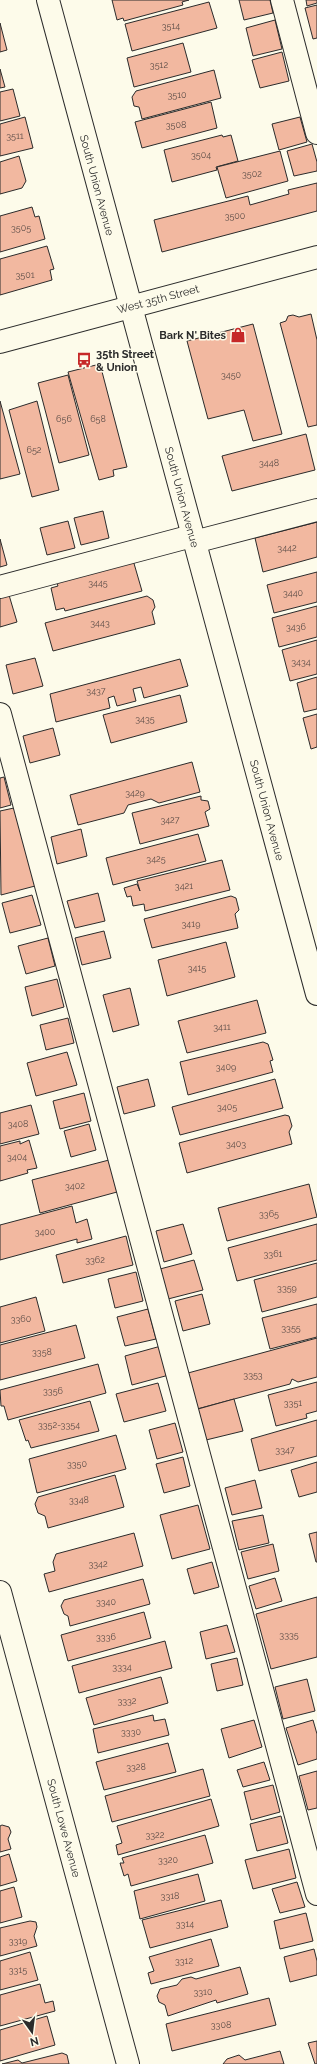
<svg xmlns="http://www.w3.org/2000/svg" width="317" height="2064" font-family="Raleway,sans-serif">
  <rect width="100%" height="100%" fill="#fdfbea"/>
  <g fill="#f2b8a0" stroke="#2b2b2b">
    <path d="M112 0H189L182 2 183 5 124 21 123 18 117 20Z"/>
    <path d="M239 0H270L273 13 244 20Z"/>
    <path d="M306 0H317V3L307 6Z"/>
    <path d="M209 2 217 28 132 51 125 24Z"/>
    <path d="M317 5V38L313 39 305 8Z"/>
    <path d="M275 20 282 49 253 56 246 28Z"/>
    <path d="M0 23 7 50 0 52Z"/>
    <path d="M183 43 191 72 134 87 127 58Z"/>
    <path d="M282 52 289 81 260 88 252 60Z"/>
    <path d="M0 69 5 87 0 88Z"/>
    <path d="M214 70 221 98 142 119 139 107 134 106 132 97 136 91Z"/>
    <path d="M13 89 20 116 0 121V92Z"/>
    <path d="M211 102 217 128 142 148 135 122Z"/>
    <path d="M25 117 33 148 0 156V124Z"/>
    <path d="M300 117 307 142 279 150 272 124Z"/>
    <path d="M222 135 223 137 231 135 238 161 216 167 217 170 172 182 164 150Z"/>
    <path d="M312 144 317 162V171L294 176 287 151Z"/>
    <path d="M280 151 288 181 226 198 217 167Z"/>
    <path d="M19 156 26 181 22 188 0 194V162Z"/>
    <path d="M317 183V211L162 252 154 220 248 196 250 205 289 194 288 190Z"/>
    <path d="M32 207 35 217 39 216 45 239 0 252V216Z"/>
    <path d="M47 246 54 269 50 270 52 280 0 295V259Z"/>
    <path d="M311 314 317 340V425L308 427 280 323 286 321 288 316 293 315 299 317Z"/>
    <path d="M253 324 282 434 253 441 244 410 208 419 187 341Z"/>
    <path d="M100 364 127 467 113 470 114 476 99 480 68 372Z"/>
    <path d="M68 375 89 455 59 463 38 383Z"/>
    <path d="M0 401 20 474 0 479Z"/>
    <path d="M37 401 59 490 32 497 9 410Z"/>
    <path d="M306 434 315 470 232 491 222 456Z"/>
    <path d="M103 511 109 538 81 545 74 518Z"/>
    <path d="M68 521 75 548 47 555 40 528Z"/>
    <path d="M317 522V557L263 572 255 538Z"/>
    <path d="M0 539 7 565 0 567Z"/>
    <path d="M133 560 142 591 65 611 64 608 56 610 51 588 58 586 56 581Z"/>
    <path d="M317 572V602L274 613 267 585Z"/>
    <path d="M9 595 17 622 0 627V597Z"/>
    <path d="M147 596 153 600 155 607 152 612 155 624 53 651 45 623Z"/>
    <path d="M317 606V637L279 647 272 618Z"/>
    <path d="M317 640V674L290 681 282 650Z"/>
    <path d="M35 658 43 686 13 694 6 665Z"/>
    <path d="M180 659 188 686 144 698 141 687 133 689 136 701 117 706 114 696 108 698 110 708 56 722 50 694Z"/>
    <path d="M317 677V709L304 712 297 683Z"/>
    <path d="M180 695 187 722 111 743 103 715Z"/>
    <path d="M317 714V747L311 749 303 718Z"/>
    <path d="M53 728 60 755 30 763 23 736Z"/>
    <path d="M192 762 200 792 159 803 151 799 128 805 124 813 78 825 70 795Z"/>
    <path d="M4 777 11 805 0 808V778Z"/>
    <path d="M201 796V800L208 801 210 809 205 812 209 826 140 844 132 813Z"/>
    <path d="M14 808 35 886 1 895 0 811Z"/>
    <path d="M81 829 87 856 57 864 51 837Z"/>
    <path d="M198 834 206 861 113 885 106 858Z"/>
    <path d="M222 860 230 890 145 911 144 904 133 906 131 896 127 897 124 888 137 884 140 891 137 881Z"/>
    <path d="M98 893 105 921 75 928 67 901Z"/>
    <path d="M32 895 41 925 10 933 2 903Z"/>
    <path d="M231 896 236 898 239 910 235 914 238 928 152 948 144 919Z"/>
    <path d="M104 931 111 958 82 965 75 938Z"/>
    <path d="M48 938 55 966 26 974 18 946Z"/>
    <path d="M226 942 235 977 167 996 158 960Z"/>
    <path d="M57 979 64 1007 32 1016 25 987Z"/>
    <path d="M130 988 139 1025 113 1032 103 995Z"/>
    <path d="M257 1000 266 1033 187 1053 178 1021Z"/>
    <path d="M68 1018 74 1043 46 1050 40 1025Z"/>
    <path d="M263 1042 268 1044 273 1060 270 1061 273 1072 188 1095 180 1062Z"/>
    <path d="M67 1052 77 1085 36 1096 27 1063Z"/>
    <path d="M148 1079 155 1106 124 1114 117 1087Z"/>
    <path d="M275 1079 283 1108 180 1135 172 1107Z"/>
    <path d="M84 1093 91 1121 60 1129 53 1101Z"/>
    <path d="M31 1105 39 1134 0 1144V1113Z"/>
    <path d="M285 1115 289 1116 292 1126 289 1132 292 1144 187 1173 179 1143Z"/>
    <path d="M89 1124 96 1150 71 1157 64 1131Z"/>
    <path d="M29 1140 37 1168 27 1170 28 1173 0 1181V1146L20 1141V1144Z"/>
    <path d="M109 1160 117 1192 40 1213 32 1180Z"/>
    <path d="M309 1184 317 1217 227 1241 218 1208Z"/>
    <path d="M72 1206 76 1223 87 1219 92 1239 77 1243V1239L0 1260V1225Z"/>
    <path d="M183 1224 192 1254 164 1262 156 1231Z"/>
    <path d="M317 1224V1260L237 1281 228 1248Z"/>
    <path d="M126 1236 133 1265 63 1283 56 1255Z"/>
    <path d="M194 1260 203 1290 168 1299 160 1269Z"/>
    <path d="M317 1263V1297L262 1312 254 1280Z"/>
    <path d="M136 1272 143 1301 115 1308 108 1279Z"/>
    <path d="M202 1294 210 1324 183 1331 175 1301Z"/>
    <path d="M36 1297 45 1331 0 1343V1307Z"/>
    <path d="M317 1304V1337L270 1349 262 1318Z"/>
    <path d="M148 1309 156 1339 125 1346 117 1317Z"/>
    <path d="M76 1325 85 1358 0 1380V1345Z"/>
    <path d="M317 1338V1377L298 1382 292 1379 290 1384 197 1409 188 1373Z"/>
    <path d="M161 1346 169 1375 132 1385 125 1356Z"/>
    <path d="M98 1364 106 1393 8 1420 4 1406H1L0 1390Z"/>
    <path d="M317 1382V1411L306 1414 307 1418 276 1426 268 1395Z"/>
    <path d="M158 1383 166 1411 124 1422 116 1394Z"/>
    <path d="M234 1399 243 1431 206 1440 198 1409Z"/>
    <path d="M90 1401 99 1431 31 1448 28 1440 26 1441 19 1420Z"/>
    <path d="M317 1420V1456L259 1471 251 1439Z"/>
    <path d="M175 1423 183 1452 157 1459 149 1430Z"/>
    <path d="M116 1435 126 1469 37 1493 29 1459Z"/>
    <path d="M183 1457 190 1486 164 1493 156 1464Z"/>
    <path d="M317 1462V1492L299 1497 291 1470Z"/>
    <path d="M115 1475 124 1507 48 1528 45 1516 38 1513 35 1504 38 1497Z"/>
    <path d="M255 1480 262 1508 232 1515 225 1488Z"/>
    <path d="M198 1505 210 1549 172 1559 160 1515Z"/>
    <path d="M263 1515 269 1543 239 1550 232 1521Z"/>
    <path d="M317 1532V1562H316L309 1534Z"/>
    <path d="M134 1533 143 1566 49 1592 44 1574 55 1571 53 1562 56 1554Z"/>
    <path d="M273 1544 279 1571 248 1579 241 1552Z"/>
    <path d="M212 1562 219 1587 194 1594 187 1569Z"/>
    <path d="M275 1578 282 1601 256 1609 249 1586Z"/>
    <path d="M143 1579 150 1604 70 1626 68 1616 64 1614 61 1606 64 1600Z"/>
    <path d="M317 1597V1657L271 1669 256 1614Z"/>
    <path d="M144 1612 151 1638 68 1661 61 1635Z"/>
    <path d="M227 1625 235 1652 206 1659 200 1632Z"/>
    <path d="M165 1641 172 1668 79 1693 72 1666Z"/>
    <path d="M237 1658 243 1685 217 1691 211 1664Z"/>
    <path d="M161 1677 168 1703 94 1725 86 1698Z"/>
    <path d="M307 1679 315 1711 283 1719 275 1687Z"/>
    <path d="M153 1715 154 1721 165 1719 169 1735 98 1753 93 1729Z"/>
    <path d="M254 1720 262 1747 229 1758 221 1729Z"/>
    <path d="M313 1720 317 1734V1759L298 1765 286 1728Z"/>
    <path d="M168 1743 176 1772 104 1790 96 1762Z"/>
    <path d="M264 1762 270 1780 243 1787 237 1770Z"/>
    <path d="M203 1769 210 1796 112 1822 105 1796Z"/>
    <path d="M317 1771V1808L308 1810 299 1776Z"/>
    <path d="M273 1785 280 1812 251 1820 244 1792Z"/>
    <path d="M211 1799 219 1826 118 1855 116 1845 122 1843 117 1826Z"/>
    <path d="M281 1816 288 1843 257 1851 250 1824Z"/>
    <path d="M2 1825 9 1827 11 1832 8 1839 11 1849 0 1852V1826Z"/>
    <path d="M205 1835 213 1863 131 1886 128 1874 124 1876 120 1863H124L122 1858Z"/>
    <path d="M289 1849 296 1878 253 1889 245 1860Z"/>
    <path d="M9 1854 17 1881 0 1886V1857Z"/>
    <path d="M198 1874 205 1901 140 1919 134 1891Z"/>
    <path d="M297 1882 305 1907 280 1913 272 1889Z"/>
    <path d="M14 1887 22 1917 0 1923V1891Z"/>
    <path d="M221 1900 228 1927 150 1948 142 1920Z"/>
    <path d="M306 1913 313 1941 280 1949 274 1921Z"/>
    <path d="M30 1921 36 1922 37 1927 34 1936 37 1946 0 1956V1928Z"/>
    <path d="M211 1939 219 1966 151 1984 148 1973 154 1971 149 1957Z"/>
    <path d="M314 1949 317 1961V1975L290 1982 284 1957Z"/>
    <path d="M30 1952 38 1980 0 1990V1961Z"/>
    <path d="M240 1967 248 1994 217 2003 216 2000 168 2016 165 2005 159 2002 157 1996 160 1989 177 1985 182 1979 191 1977 196 1979Z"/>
    <path d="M40 1984 45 2003 53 2001 55 2011 0 2026V1995Z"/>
    <path d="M269 1998 276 2025 172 2051 166 2024Z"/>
    <path d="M47 2016 55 2045 0 2061V2030Z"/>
    <path d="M317 2041V2064H315L308 2043Z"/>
    <path d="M280 2051 284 2064H223L227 2059 239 2055 245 2060Z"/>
    <path d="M62 2053 67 2055 69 2064H2L18 2060 22 2063Z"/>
  </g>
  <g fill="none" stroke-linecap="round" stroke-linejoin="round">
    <g stroke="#2b2b2b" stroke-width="24">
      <g id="minor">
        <path d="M48 0 317 994"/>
        <path d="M282 0 317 133"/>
        <path d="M194 542 317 510"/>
        <path d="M0 587 192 536"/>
        <path d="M0 714 317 1894"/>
        <path d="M0 1592 128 2064"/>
      </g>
    </g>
    <g stroke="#2b2b2b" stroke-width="24">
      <path id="major" d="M0 342 317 257"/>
    </g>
    <use href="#minor" stroke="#fdfbea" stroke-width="22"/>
    <use href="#major" stroke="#fdfbea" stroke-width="22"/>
  </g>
  <defs>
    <g id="shop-bare" transform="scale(1.2)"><path d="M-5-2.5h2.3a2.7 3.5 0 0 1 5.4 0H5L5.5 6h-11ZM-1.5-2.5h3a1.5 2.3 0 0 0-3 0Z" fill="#c62828" stroke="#fdfbea" stroke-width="2.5" paint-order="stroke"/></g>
    <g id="bus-bare" transform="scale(1.2)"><path d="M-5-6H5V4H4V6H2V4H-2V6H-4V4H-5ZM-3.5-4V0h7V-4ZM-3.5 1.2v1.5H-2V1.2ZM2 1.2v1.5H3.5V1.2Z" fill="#c62828" stroke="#fdfbea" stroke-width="2.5" paint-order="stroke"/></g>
  </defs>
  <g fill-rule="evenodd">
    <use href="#shop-bare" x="238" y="335"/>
    <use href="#bus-bare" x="84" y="360"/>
  </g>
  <g text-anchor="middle" stroke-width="3" stroke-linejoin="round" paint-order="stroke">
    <g font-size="9" fill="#5d4e48">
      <text x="171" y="29">3514</text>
      <text x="159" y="68">3512</text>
      <text x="177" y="98">3510</text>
      <text x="176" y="128">3508</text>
      <text x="15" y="139">3511</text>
      <text x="201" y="158">3504</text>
      <text x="252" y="177">3502</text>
      <text x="235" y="219">3500</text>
      <text x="21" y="231">3505</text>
      <text x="25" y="278">3501</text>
      <text x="231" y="378">3450</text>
      <text x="64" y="422">656</text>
      <text x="98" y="422">658</text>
      <text x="34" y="453">652</text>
      <text x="269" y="466">3448</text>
      <text x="287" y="551">3442</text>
      <text x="98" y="586">3445</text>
      <text x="293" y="596">3440</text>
      <text x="100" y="626">3443</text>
      <text x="296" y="630">3436</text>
      <text x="301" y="665">3434</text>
      <text x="96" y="694">3437</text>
      <text x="145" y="722">3435</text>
      <text x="135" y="796">3429</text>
      <text x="170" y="823">3427</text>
      <text x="156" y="862">3425</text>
      <text x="184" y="889">3421</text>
      <text x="191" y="927">3419</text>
      <text x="197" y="971">3415</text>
      <text x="222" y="1030">3411</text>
      <text x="226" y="1070">3409</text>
      <text x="227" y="1110">3405</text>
      <text x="18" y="1127">3408</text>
      <text x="236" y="1147">3403</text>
      <text x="17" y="1160">3404</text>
      <text x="75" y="1189">3402</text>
      <text x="269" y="1217">3365</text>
      <text x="45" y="1235">3400</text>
      <text x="273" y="1257">3361</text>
      <text x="95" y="1263">3362</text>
      <text x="287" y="1291">3359</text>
      <text x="21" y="1322">3360</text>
      <text x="291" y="1331">3355</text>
      <text x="42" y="1355">3358</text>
      <text x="253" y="1378">3353</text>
      <text x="53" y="1394">3356</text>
      <text x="293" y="1406">3351</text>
      <text x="59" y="1428">3352-3354</text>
      <text x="285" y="1453">3347</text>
      <text x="77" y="1467">3350</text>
      <text x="79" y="1503">3348</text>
      <text x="98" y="1567">3342</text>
      <text x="106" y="1605">3340</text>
      <text x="289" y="1638">3335</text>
      <text x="106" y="1640">3336</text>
      <text x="122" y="1670">3334</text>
      <text x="127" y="1704">3332</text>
      <text x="131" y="1735">3330</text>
      <text x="136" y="1770">3328</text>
      <text x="155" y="1838">3322</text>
      <text x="168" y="1863">3320</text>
      <text x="170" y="1899">3318</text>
      <text x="185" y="1927">3314</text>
      <text x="18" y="1944">3319</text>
      <text x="184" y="1964">3312</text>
      <text x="18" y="1973">3315</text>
      <text x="203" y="1995">3310</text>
      <text x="221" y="2028">3308</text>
    </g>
    <g font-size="11" fill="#2b2b2b" stroke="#fdfbea">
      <text transform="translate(97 185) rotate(75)" y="4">South Union Avenue</text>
      <text transform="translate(158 299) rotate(-15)" y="4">West 35th Street</text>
      <text transform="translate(182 497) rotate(75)" y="4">South Union Avenue</text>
      <text transform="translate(267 810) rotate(75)" y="4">South Union Avenue</text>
      <text transform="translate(64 1828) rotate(75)" y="4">South Lowe Avenue</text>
    </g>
    <g font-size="11" font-weight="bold" fill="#2b2b2b" stroke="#fdfbea" text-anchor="end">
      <text x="226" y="339">Bark N' Bites</text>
      <text x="96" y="358" text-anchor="start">35th Street<tspan x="96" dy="13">&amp; Union</tspan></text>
    </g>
  </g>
  <g transform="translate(32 2032) rotate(166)" stroke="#fdfbea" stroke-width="3" paint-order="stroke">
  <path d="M0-3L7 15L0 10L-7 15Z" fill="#2b2b2b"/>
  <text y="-6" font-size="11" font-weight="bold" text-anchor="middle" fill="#2b2b2b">N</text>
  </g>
</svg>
